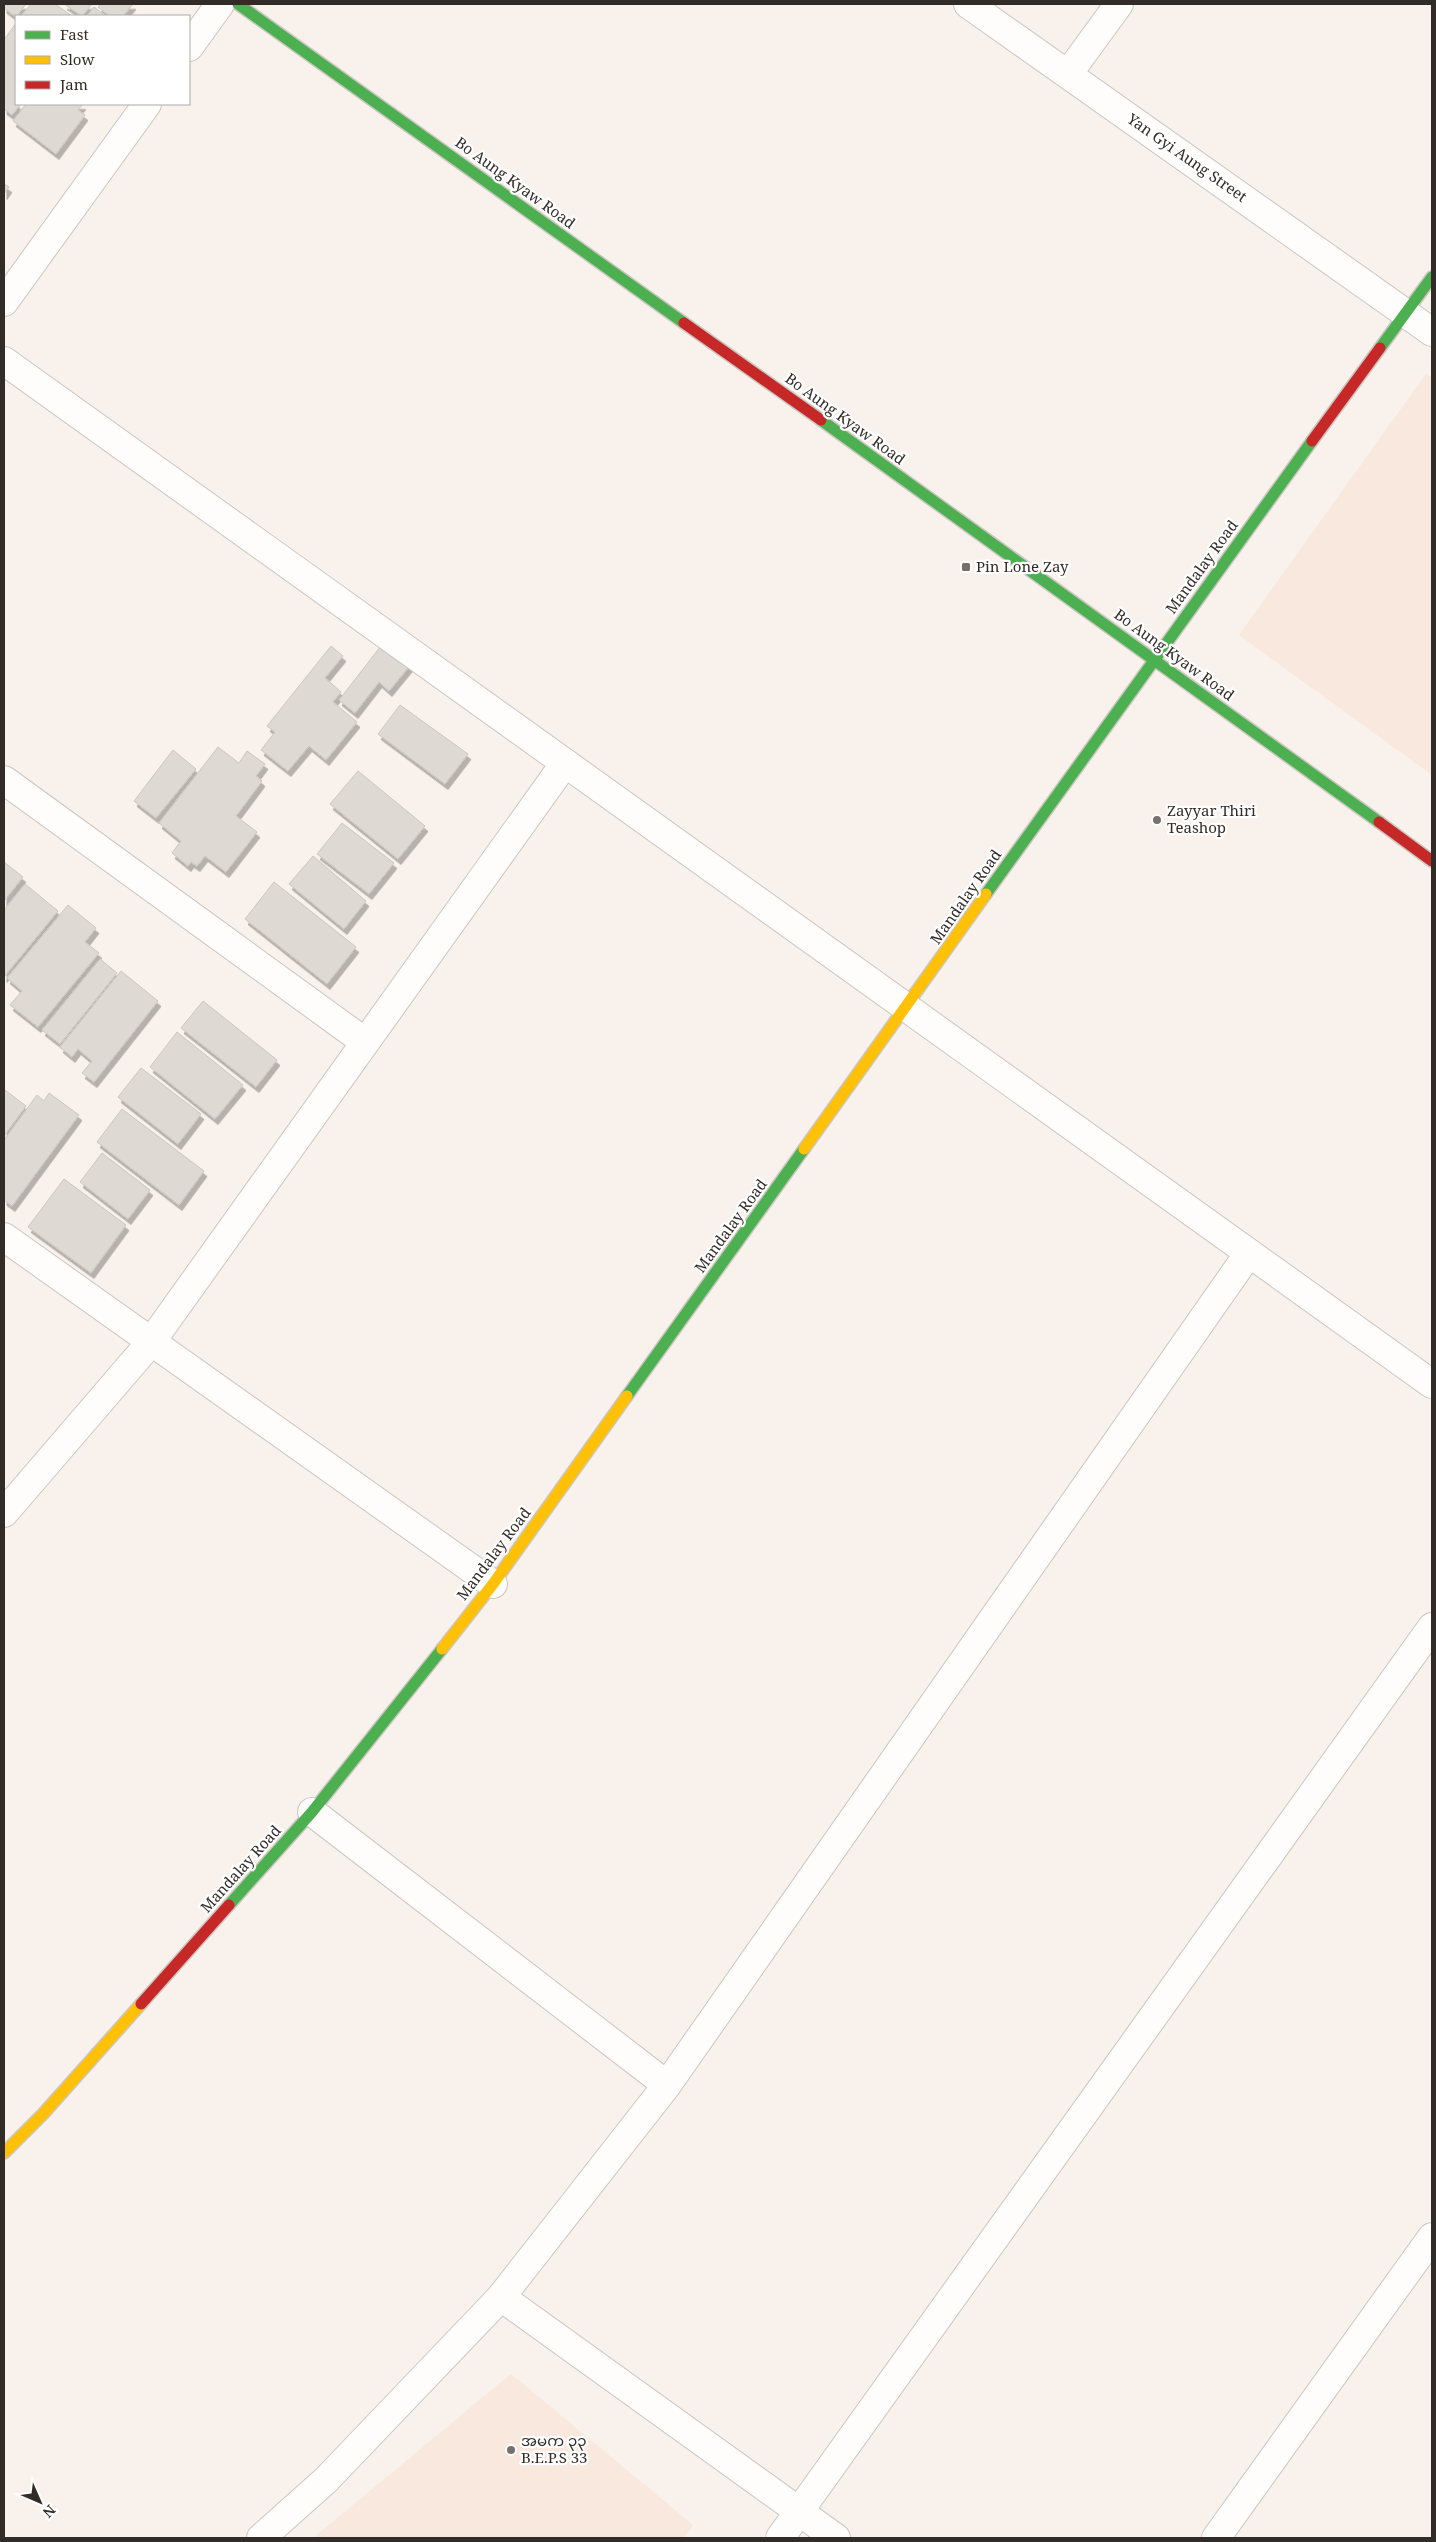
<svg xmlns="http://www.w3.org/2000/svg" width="1436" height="2542" font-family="'Noto Serif','Noto Sans Myanmar',serif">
  <defs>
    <filter id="shadow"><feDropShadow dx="3" dy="5.5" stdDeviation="0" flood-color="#0004"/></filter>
  </defs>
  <rect width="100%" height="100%" fill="#f8f1ec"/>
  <g fill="#f8e8dd">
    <path d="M1426 374 1432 378V775L1239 635Z"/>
    <path d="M511 2374 693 2525 684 2538H313Z"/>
  </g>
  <g fill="#dfd9d4" stroke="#cbc6c1" filter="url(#shadow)">
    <path d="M4 4H26L16 17 4 8Z"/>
    <path d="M31 4H55L72 16H21Z"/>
    <path d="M64 4H92L82 16Z"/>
    <path d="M101 4H133L123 16H110L98 7Z"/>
    <path d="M94 7 106 16H87Z"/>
    <path d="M16 23V104H21L12 115 4 109V40Z"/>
    <path d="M26 104H83L78 110 85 115 56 154 13 121Z"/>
    <path d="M4 184 9 187 4 194Z"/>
    <path d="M384 642 412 663 389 691 379 682 355 713 339 700Z"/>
    <path d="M331 646 343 656 325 678 341 692 333 702 357 722 326 760 309 746 288 771 261 750 275 732 267 726Z"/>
    <path d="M400 705 468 754 445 784 378 734Z"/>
    <path d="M218 747 239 763 247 751 265 764 256 776 262 781 236 816 257 832 226 872 205 856 197 866 191 862 188 866 172 853 181 841 159 823Z"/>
    <path d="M173 750 196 769 156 818 134 801Z"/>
    <path d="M358 771 425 826 398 859 330 804Z"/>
    <path d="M342 823 394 863 369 894 317 854Z"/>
    <path d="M313 856 366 901 344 929 289 884Z"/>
    <path d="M4 862 23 877 4 901Z"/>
    <path d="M274 882 356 947 327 984 245 919Z"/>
    <path d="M25 884 58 911 4 977V910Z"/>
    <path d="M68 905 96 928 85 942 99 953 38 1027 10 1005 22 991 7 978Z"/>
    <path d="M100 959 117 973 60 1044 42 1030Z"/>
    <path d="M121 971 158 1001 94 1082 82 1073 92 1061 78 1049 72 1057 60 1047Z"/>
    <path d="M203 1001 277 1060 256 1087 181 1028Z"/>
    <path d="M177 1032 243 1085 215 1119 150 1067Z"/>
    <path d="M141 1068 201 1114 178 1144 118 1097Z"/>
    <path d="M5 1090 26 1106 4 1136V1092Z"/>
    <path d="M49 1093 79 1115 12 1206 4 1200V1140L37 1095 44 1101Z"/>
    <path d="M122 1109 204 1171 179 1205 97 1142Z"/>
    <path d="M102 1153 150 1190 128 1219 80 1182Z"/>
    <path d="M64 1179 126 1225 91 1273 28 1227Z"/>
  </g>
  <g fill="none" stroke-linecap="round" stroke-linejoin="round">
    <g stroke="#cbc6c1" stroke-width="30">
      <g id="street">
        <path d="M968 4 1432 332"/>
        <path d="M189 47 220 4"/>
        <path d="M1068 74 1119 4"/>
        <path d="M4 302 147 104"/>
        <path d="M4 361 1432 1384"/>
        <path d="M4 780 365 1042"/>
        <path d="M4 1237 493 1584"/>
        <path d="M4 1513 151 1342 565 763"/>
        <path d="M312 1812 667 2085"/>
        <path d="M501 2297 836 2538"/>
        <path d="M261 2538 326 2480 501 2297 667 2085 1249 1253"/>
        <path d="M780 2538 1432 1627"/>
        <path d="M1216 2538 1432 2237"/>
      </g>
    </g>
    <g stroke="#cbc6c1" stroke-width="14">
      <g id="fast">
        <path d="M238 4 684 323"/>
        <path d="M1380 348 1432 277"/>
        <path d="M821 420 1379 822"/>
        <path d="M986 894 1312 441"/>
        <path d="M627 1396 804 1149"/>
        <path d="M229 1905 312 1812 442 1649"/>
      </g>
    </g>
    <g stroke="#cbc6c1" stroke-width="14">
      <g id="slow">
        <path d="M804 1149 986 894"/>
        <path d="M442 1649 493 1584 627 1396"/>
        <path d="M4 2153 43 2114 141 2004"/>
      </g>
    </g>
    <g stroke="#cbc6c1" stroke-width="14">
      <g id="jam">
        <path d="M684 323 821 420"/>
        <path d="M1312 441 1380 348"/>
        <path d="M1379 822 1432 861"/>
        <path d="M141 2004 229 1905"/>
      </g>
    </g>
    <use href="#street" stroke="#fefdfc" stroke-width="28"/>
    <use href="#fast" stroke="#4caf50" stroke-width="11"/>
    <use href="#slow" stroke="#ffc107" stroke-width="11"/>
    <use href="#jam" stroke="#c62828" stroke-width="11"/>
  </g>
  <g fill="#77716d" stroke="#fff" stroke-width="2">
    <rect x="961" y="562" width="10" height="10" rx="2.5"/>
    <circle cx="1157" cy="820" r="5"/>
    <circle cx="511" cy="2450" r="5"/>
  </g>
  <g text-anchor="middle" stroke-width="4.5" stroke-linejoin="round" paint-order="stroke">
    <g font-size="15" fill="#322c28" stroke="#fff">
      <text transform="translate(1187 158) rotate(35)" y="5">Yan Gyi Aung Street</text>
      <text transform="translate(515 183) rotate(36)" y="5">Bo Aung Kyaw Road</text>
      <text transform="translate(845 419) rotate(36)" y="5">Bo Aung Kyaw Road</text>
      <text transform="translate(1202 567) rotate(-54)" y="5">Mandalay Road</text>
      <text transform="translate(1174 655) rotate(36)" y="5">Bo Aung Kyaw Road</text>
      <text transform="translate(966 897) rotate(-55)" y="5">Mandalay Road</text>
      <text transform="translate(731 1226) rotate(-54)" y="5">Mandalay Road</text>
      <text transform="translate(494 1554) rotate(-53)" y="5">Mandalay Road</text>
      <text transform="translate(241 1869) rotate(-48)" y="5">Mandalay Road</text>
    </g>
    <g font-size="15" fill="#322c28" stroke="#fff" text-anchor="start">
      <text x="976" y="572">Pin Lone Zay</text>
      <text x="1167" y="816">Zayyar Thiri<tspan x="1167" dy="17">Teashop</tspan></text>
      <text x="521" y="2446">အမက ၃၃<tspan x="521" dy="17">B.E.P.S 33</tspan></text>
    </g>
  </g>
  <rect width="1436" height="2542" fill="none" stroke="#322c28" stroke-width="10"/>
  <rect x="15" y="15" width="175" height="90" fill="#ffffff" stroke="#adaba9"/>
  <rect x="25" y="31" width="25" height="8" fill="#4caf50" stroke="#adaba9"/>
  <text x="60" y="40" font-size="15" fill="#322c28">Fast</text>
  <rect x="25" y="56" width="25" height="8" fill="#ffc107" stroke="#adaba9"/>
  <text x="60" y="65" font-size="15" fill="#322c28">Slow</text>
  <rect x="25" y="81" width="25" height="8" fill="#c62828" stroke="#adaba9"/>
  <text x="60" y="90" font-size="15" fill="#322c28">Jam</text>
  <g transform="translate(40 2502) rotate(135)" stroke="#ffffff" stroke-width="4" paint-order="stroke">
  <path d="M0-4L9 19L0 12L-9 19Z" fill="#322c28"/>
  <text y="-8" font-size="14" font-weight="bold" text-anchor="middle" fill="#322c28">N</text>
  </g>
</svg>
